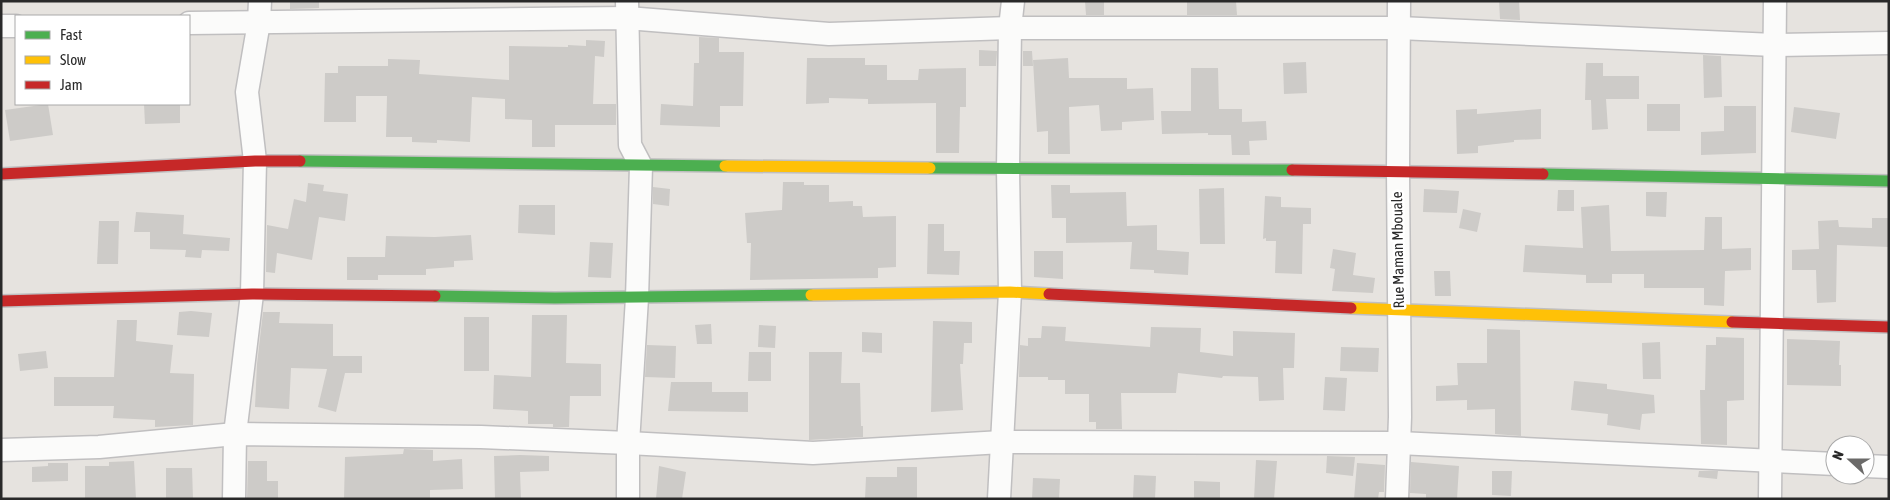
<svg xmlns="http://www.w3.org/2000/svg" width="1890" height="500" font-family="'Asap Condensed',sans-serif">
  <rect width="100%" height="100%" fill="#e6e3df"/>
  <g fill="#cdcbc8">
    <path d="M290 1H319V8L290 9Z"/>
    <path d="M1085 1H1104V15H1086Z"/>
    <path d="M1187 1H1236L1237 15H1187Z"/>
    <path d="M1499 1H1519L1520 20 1500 19Z"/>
    <path d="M699 37 719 38V52H744L743 106H720V127L660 125 661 104 693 106 694 63H699Z"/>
    <path d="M586 40 605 41 604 57 595 56 593 104H616V125H555V147H532V120L505 119V99L472 97 470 142 437 140V143L412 142V137H386L387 96H356V122H324L325 73H338V66H388V59L420 60 419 74 509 80V46L568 47V45L586 46Z"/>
    <path d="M979 50 997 51 996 66H979Z"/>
    <path d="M1023 51H1032L1033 66H1023Z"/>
    <path d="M1703 55 1721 56 1722 97 1704 98Z"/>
    <path d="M807 58H865V65H887V80H918L919 69 966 68V107H960L959 153H936V103L868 104V99L829 98V103L806 104Z"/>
    <path d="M1068 58 1069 78H1127V89L1153 88 1154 120 1122 122V130L1101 131 1099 105 1069 107 1070 154H1048V131L1037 132 1033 60Z"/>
    <path d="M1306 62 1307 93 1284 94 1283 63Z"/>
    <path d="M1586 63H1603V76H1639V99H1606L1608 129 1592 130 1591 100H1585Z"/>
    <path d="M1191 68H1218L1219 109H1242V122L1266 121 1267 140 1249 141 1250 155H1232L1231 135H1208V133L1162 134 1161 111H1191Z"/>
    <path d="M48 104 53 135 10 141 5 110Z"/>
    <path d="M144 104H180V123L145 124Z"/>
    <rect x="1647" y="104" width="33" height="27"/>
    <path d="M1724 106H1756V153L1701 155V132L1724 131Z"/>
    <path d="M1794 107 1840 113 1836 139 1791 132Z"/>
    <path d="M1477 109V114L1541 109V139L1514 140V142L1478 146V153L1457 154 1456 110Z"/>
    <path d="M783 182H804V185H829V202L853 201V206H862L863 217 896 216V267L878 268V278L750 280 751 243H747L745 213 782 210Z"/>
    <path d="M308 183 324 185 323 191 348 194 345 221 319 217 312 260 277 253 275 273 266 272 267 225 288 229 294 199 306 202Z"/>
    <path d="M1051 185H1070V193L1126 192 1127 226 1157 225V250L1189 252 1188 275 1154 273V270L1130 269 1132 242 1066 243V218H1052Z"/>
    <path d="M653 187 670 189 669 206 653 204Z"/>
    <path d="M1224 188 1225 244H1200L1199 189Z"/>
    <path d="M1424 189 1459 191 1457 213 1423 212Z"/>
    <path d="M1558 190H1574V211H1557Z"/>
    <path d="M1646 192H1667L1666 217 1646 216Z"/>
    <path d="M1265 196 1281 197V207L1311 208V224H1303L1302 274 1275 273 1276 241H1266V238L1263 239Z"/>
    <path d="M519 205H555V235L518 233Z"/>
    <path d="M1609 205 1611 251 1704 250 1705 217H1722V249L1751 248V270L1725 271 1724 306 1704 305V288H1644V274H1612V283H1586V275L1523 272 1525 245 1583 248 1581 207Z"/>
    <path d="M1463 209 1481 213 1477 232 1459 228Z"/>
    <path d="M136 212 184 215 183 234 230 238 229 251 202 250 201 258 185 257 186 250 150 249V232H134Z"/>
    <path d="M1872 218H1889V247L1837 245 1836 302 1817 303 1816 270H1792V250L1819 249 1818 221 1838 220 1839 227 1872 228Z"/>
    <path d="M99 221H119L118 264H97Z"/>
    <path d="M928 224H944V251H960L959 275 927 274Z"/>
    <path d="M471 235 473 260 454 261V267L426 269V275H378V280H347V257H385L386 236 435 237Z"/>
    <path d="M590 242 613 243 611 278 588 277Z"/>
    <path d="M1333 249 1356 253 1353 275 1375 278 1373 293 1332 291 1335 269 1330 268Z"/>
    <path d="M1034 251H1063V279L1034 277Z"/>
    <path d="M1434 271H1450L1451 296H1435Z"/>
    <path d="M191 311 212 313 209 337 177 335 179 312Z"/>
    <path d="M263 312H280L279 323 333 324V356H362V373H345L336 412 318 407 327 369 291 368 289 409 255 407 257 364Z"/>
    <path d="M532 315H567L566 363 601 364V396H570L569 427H553V424H528V411L493 409 494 375 531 377Z"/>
    <rect x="464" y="317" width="25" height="54"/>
    <path d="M117 320H137L136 341 173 345 170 373 194 374 193 425 155 427V420L113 418 114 406H54V377H114Z"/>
    <path d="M933 321 972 322V343H964L963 364H960L963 410 931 412Z"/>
    <path d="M711 324 712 344H697L695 325Z"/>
    <path d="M759 325 776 326 775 348 758 347Z"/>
    <path d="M1042 326 1066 327 1065 341 1150 347 1151 327 1201 328 1200 352 1233 356V331L1295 333 1294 368H1283L1284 400 1259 401 1258 377 1223 376 1222 378 1178 373 1176 393H1121L1122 429H1096V422H1089V394H1065V380H1048V377H1019L1020 345 1028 346V338H1041Z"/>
    <path d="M1487 329 1520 330 1521 436 1495 434V409L1467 410V400L1436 401V386L1458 385 1457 363H1487Z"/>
    <path d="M862 332 882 333V353L862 352Z"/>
    <path d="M1716 337 1744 338V400L1727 401V445L1701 444 1700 390H1705L1706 345H1716Z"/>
    <path d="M1787 339 1840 341 1839 365H1841V386L1787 385Z"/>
    <path d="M1660 342 1661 379H1643L1642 343Z"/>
    <path d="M647 345 676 346 675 378 645 377Z"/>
    <path d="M1341 347 1379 348 1378 372 1340 371Z"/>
    <path d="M46 351 48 368 20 371 18 354Z"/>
    <path d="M749 352H771V381H748Z"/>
    <path d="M809 352H842L841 383H860L861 426H863V437L809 440Z"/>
    <path d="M1325 377 1347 378 1345 411 1323 410Z"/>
    <path d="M1574 381 1607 384V389L1654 395 1655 413 1642 414 1640 430 1607 425 1608 414 1571 410Z"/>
    <path d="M671 382H712V392H748V412L668 411Z"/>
    <path d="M404 449 433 450V461L462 459 463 489 430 490V499H344L345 457 403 454Z"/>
    <path d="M520 455 549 456V471L520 472 521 499H495L494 456Z"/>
    <path d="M1327 456 1355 457 1353 476 1326 473Z"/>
    <path d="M1256 460 1277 461 1274 499H1254Z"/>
    <path d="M134 461 136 499H85V466H109V462Z"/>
    <path d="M248 461H267V481H278V499H247Z"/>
    <path d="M1411 462 1459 466 1457 499H1426V494L1410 493Z"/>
    <path d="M48 463H68V481L32 482V467L48 466Z"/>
    <path d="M1357 463 1385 465 1384 492H1379L1378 499H1354Z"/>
    <path d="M659 466 686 472 682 499H656Z"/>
    <path d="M897 467H917V499H865L866 477H897Z"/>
    <path d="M166 468H192L193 499H166Z"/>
    <path d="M1492 471H1512L1511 496 1492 495Z"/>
    <path d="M1699 471H1718L1717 479 1698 477Z"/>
    <path d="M1134 475 1156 476 1155 499H1133Z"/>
    <path d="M1033 478 1060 479 1059 499H1032Z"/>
    <path d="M1194 481 1220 482V499H1194Z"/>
  </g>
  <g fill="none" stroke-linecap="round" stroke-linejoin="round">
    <g stroke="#c0bfc0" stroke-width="25">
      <g id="street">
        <path d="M627 1 630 145 641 166 637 298 628 443V499"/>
        <path d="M189 23 627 18 829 34 1010 28H1399L1774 45 1889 43"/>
        <path d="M1 26H16"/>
        <path d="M1 450 99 447 235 434 481 437 628 443 813 453 1002 442 1399 443 1835 464"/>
        <path d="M1865 466 1889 467"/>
        <path d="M234 499 235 434 252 294 255 161 247 92 259 22 260 1"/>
        <path d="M999 499 1010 292 1008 169 1010 28 1013 1"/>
        <path d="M1397 499 1400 417 1398 171 1399 1"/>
        <path d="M1770 499 1775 1"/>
      </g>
    </g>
    <g stroke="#c0bfc0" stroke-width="14">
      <g id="fast">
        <path d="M300 161 725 166"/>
        <path d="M930 168 1292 170"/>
        <path d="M1543 174 1889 181"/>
        <path d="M435 296 555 298 811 295"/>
      </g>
    </g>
    <g stroke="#c0bfc0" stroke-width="14">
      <g id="slow">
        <path d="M725 166 930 168"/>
        <path d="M811 295 1010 292 1049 294"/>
        <path d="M1351 308 1732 322"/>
      </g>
    </g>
    <g stroke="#c0bfc0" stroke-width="14">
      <g id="jam">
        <path d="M1292 170 1543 174"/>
        <path d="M1 174 255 161H300"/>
        <path d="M1049 294 1351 308"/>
        <path d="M1 301 252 294 435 296"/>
        <path d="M1732 322 1889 327"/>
      </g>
    </g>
    <use href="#street" stroke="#fbfbfa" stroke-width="22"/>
    <use href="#fast" stroke="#4caf50" stroke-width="11"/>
    <use href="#slow" stroke="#ffc107" stroke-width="11"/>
    <use href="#jam" stroke="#c62828" stroke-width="11"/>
  </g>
  <g text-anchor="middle" stroke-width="5" stroke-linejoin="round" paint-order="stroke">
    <g font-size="15" fill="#292929" stroke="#fff">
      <text transform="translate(1398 250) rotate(-91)" y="5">Rue Maman Mbouale</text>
    </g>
  </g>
  <rect width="1890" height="500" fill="none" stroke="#292929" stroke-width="5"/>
  <rect x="15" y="15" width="175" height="90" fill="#ffffff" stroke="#a9a9a9"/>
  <rect x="25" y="31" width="25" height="8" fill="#4caf50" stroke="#a9a9a9"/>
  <text x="60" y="40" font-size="15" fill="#292929">Fast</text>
  <rect x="25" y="56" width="25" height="8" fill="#ffc107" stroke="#a9a9a9"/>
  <text x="60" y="65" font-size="15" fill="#292929">Slow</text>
  <rect x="25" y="81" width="25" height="8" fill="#c62828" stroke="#a9a9a9"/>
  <text x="60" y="90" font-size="15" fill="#292929">Jam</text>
  <g transform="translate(1850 460) rotate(291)"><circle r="24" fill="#ffffff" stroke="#a9a9a9"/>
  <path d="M0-4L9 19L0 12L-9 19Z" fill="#6b6a69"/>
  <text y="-8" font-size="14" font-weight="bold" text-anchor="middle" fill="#292929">N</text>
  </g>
</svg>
